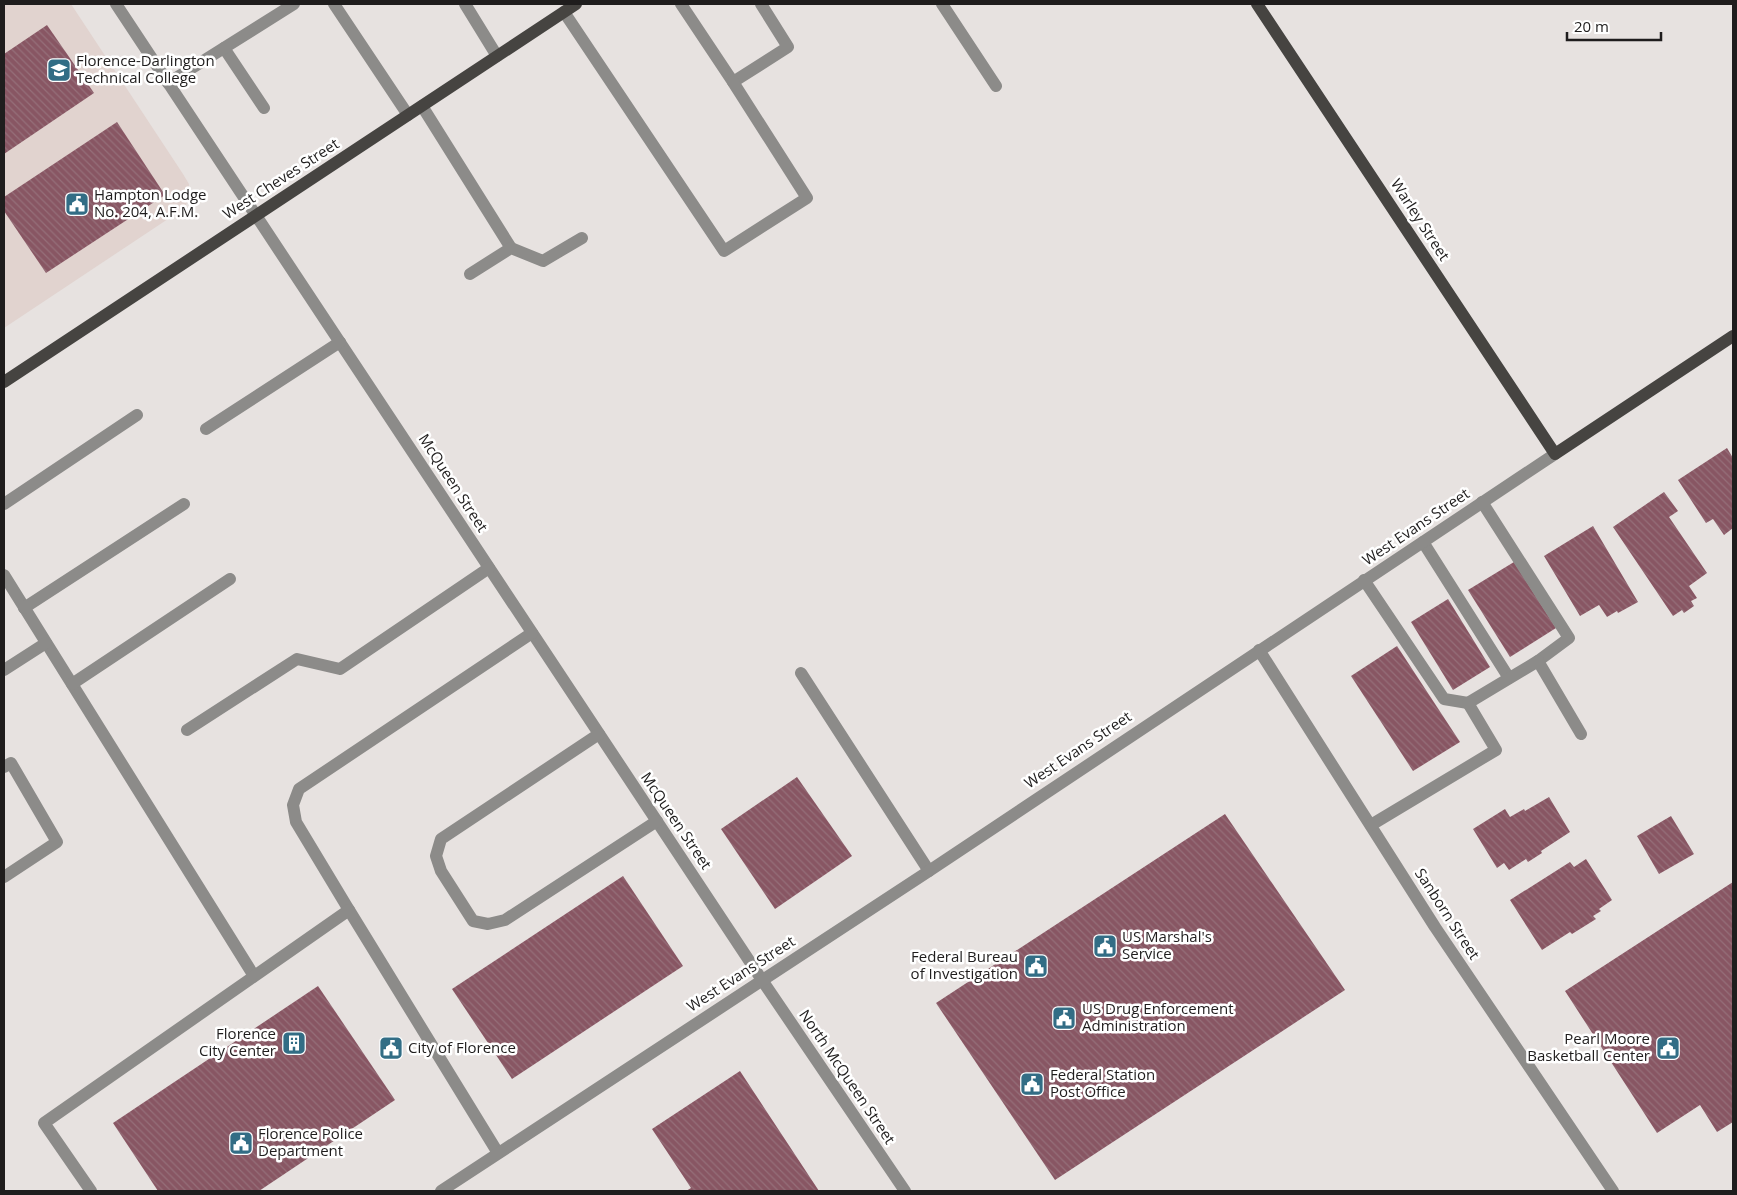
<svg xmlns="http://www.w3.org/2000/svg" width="1737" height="1195" font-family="'Open Sans',sans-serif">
  <defs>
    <pattern id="building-back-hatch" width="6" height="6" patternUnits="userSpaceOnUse" patternTransform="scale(1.25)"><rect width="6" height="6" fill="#885663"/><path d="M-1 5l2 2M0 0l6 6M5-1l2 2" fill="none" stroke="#956f79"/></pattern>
  </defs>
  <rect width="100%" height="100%" fill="#e7e2e0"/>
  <path fill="#e1d3cf" d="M4 4H71L183 174 189 184V197L186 205 177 213 4 328Z"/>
  <g fill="url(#building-back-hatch)">
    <path d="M47 25 94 93 4 154V54Z"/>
    <path d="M117 122 165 195 46 273 4 211V197Z"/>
    <path d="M1727 448 1733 458V528L1724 535 1713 519 1706 523 1678 480Z"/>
    <path d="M1664 492 1678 511 1669 517 1707 573 1689 586 1697 598 1691 601 1694 606 1684 613 1682 610 1673 616 1613 527Z"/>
    <path d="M1593 526 1638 602 1618 613 1617 611 1607 617 1599 605 1580 616 1544 556Z"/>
    <path d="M1514 562 1556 628 1510 657 1468 590Z"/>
    <path d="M1448 599 1490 667 1453 690 1411 622Z"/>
    <path d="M1397 646 1460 742 1413 771 1351 676Z"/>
    <path d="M797 777 852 856 775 909 721 829Z"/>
    <path d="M1549 797 1570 832 1541 851 1542 853 1528 862 1526 859 1509 870 1504 863 1497 868 1473 829 1505 809 1510 817 1524 809 1525 811Z"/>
    <path d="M1225 814 1345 990 1055 1180 936 1003Z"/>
    <path d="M1671 816 1694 854 1659 874 1637 836Z"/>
    <path d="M1586 859 1612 900 1599 909 1601 911 1593 916 1596 919 1572 934 1570 932 1542 950 1510 900 1570 862 1574 867Z"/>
    <path d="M623 876 683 966 512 1079 452 989Z"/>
    <path d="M1733 882V1122L1717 1132 1700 1105 1657 1133 1565 991Z"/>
    <path d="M318 986 395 1100 259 1191H158L113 1123Z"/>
    <path d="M740 1071 819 1191H686L691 1188 652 1129Z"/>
  </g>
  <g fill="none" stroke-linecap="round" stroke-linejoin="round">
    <g stroke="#8c8b89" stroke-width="12">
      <path d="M116 4 762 980 905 1191"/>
      <path d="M334 4 408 115"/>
      <path d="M465 4 497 56"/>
      <path d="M681 4 733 82 788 47 761 4"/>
      <path d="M942 4 996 86"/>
      <path d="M564 12 724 251 807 198 733 82"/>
      <path d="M224 48 264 108"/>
      <path d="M168 83 294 4"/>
      <path d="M422 106 511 248"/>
      <path d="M470 274 511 248 543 261 582 238"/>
      <path d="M206 429 340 342"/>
      <path d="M1482 502 1569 638 1538 661"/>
      <path d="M4 504 137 415"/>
      <path d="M1423 542 1509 678"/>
      <path d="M4 575 254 976"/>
      <path d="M1364 580 1444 699 1468 703"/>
      <path d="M24 608 184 504"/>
      <path d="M1259 650 1435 927 1613 1191"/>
      <path d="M4 670 46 643"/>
      <path d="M801 673 929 871"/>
      <path d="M72 684 230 579"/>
      <path d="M187 730 297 659 340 669 489 568"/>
      <path d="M599 734 441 839 436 856 441 871 473 921 488 924 505 920 657 821"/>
      <path d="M4 767 11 763 57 842 4 877"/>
      <path d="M1371 825 1496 750 1468 703 1538 661 1581 734"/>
      <path d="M349 910 296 822 293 805 299 789 532 633"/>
      <path d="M91 1191 44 1123 349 910 498 1153"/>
      <path d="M441 1191 929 871 1555 454"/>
    </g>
    <g stroke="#464441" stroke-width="12">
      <path d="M1257 4 1555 454 1733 336"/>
      <path d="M4 382 576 4"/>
    </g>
  </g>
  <defs>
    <g id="university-square" transform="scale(1.25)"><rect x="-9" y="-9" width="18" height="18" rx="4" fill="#326d85" stroke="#fff"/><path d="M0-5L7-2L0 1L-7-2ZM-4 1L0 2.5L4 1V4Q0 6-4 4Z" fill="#fff"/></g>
    <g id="civic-square" transform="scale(1.25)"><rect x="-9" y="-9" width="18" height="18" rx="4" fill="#326d85" stroke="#fff"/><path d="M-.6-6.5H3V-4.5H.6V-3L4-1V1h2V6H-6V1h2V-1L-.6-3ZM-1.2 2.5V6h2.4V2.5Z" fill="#fff"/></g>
    <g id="building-square" transform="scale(1.25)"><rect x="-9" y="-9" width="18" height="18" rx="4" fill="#326d85" stroke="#fff"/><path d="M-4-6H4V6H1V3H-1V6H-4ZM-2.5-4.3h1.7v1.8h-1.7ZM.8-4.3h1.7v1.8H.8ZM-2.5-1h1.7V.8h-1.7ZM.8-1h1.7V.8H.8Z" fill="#fff"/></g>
  </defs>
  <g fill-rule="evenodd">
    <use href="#university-square" x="59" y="70"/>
    <use href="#civic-square" x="77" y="204"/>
    <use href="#civic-square" x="1105" y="946"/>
    <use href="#civic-square" x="1036" y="966"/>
    <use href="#civic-square" x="1064" y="1018"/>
    <use href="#building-square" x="294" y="1043"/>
    <use href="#civic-square" x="391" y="1048"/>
    <use href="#civic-square" x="1668" y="1048"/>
    <use href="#civic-square" x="1032" y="1084"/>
    <use href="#civic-square" x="241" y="1143"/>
  </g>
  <g text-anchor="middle" stroke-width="5" stroke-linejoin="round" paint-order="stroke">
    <g font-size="15" fill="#1f1d1d" stroke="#fff" text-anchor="start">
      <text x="76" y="66">Florence-Darlington<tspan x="76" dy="17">Technical College</tspan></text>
      <text x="94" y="200">Hampton Lodge<tspan x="94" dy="17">No. 204, A.F.M.</tspan></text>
      <text x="1122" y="942">US Marshal's<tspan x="1122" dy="17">Service</tspan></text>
      <text x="1018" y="962" text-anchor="end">Federal Bureau<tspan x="1018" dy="17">of Investigation</tspan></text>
      <text x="1082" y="1014">US Drug Enforcement<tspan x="1082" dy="17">Administration</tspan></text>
      <text x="276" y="1039" text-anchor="end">Florence<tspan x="276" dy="17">City Center</tspan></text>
      <text x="1650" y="1044" text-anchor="end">Pearl Moore<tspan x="1650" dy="17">Basketball Center</tspan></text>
      <text x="408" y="1053">City of Florence</text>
      <text x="1050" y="1080">Federal Station<tspan x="1050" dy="17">Post Office</tspan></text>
      <text x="258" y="1139">Florence Police<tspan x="258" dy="17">Department</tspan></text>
    </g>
    <g font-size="15" fill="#1f1d1d" stroke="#fff">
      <text transform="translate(281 179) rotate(-33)" y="5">West Cheves Street</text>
      <text transform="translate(1420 220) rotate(57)" y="5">Warley Street</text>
      <text transform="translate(453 483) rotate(57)" y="5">McQueen Street</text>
      <text transform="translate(1416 527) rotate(-34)" y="5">West Evans Street</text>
      <text transform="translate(1078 750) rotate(-34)" y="5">West Evans Street</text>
      <text transform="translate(676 821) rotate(56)" y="5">McQueen Street</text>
      <text transform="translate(1447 914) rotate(57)" y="5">Sanborn Street</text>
      <text transform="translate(741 974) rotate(-33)" y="5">West Evans Street</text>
      <text transform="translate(847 1077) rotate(56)" y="5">North McQueen Street</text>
    </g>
  </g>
  <rect width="1737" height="1195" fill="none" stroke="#1f1d1d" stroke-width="10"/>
  <path d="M1567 32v8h94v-8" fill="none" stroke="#1f1d1d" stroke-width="2.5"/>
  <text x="1574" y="32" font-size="15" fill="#1f1d1d" stroke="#ffffff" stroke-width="4" paint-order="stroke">20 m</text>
</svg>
